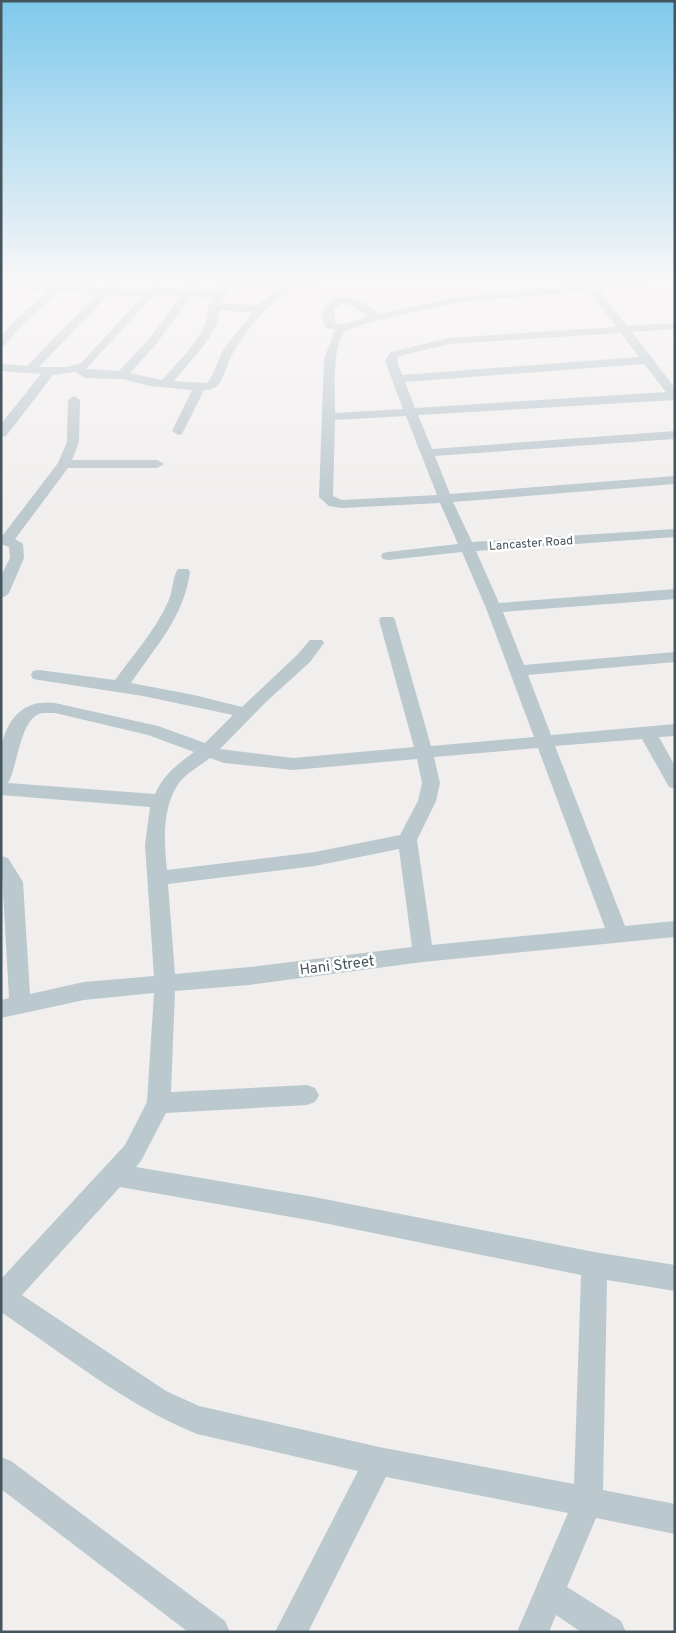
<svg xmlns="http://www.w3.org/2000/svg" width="676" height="1633" font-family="Overpass,sans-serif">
  <rect width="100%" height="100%" fill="#f1eeee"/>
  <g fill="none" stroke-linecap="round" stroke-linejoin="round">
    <g fill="#bbc8ce" fill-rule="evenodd">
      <path d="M1 283 54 286 57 283H64L65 286 103 288 108 283H115L117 285 114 289 147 291 154 283H164L160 288 186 290 191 283H201L196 290 218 292 224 283H318L317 285C305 288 293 288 283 295 266 306 240 338 231 357 226 366 225 376 218 385 214 389 210 390 204 390L182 434 178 435 172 431 192 390 150 386 122 379 85 378 75 372 53 375 6 436 1 437V424L41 374 1 371V364L27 366 97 294 59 292 22 325 5 345 1 346V336L14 321 47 292 1 289ZM231 287 277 289 258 306 220 303ZM155 294 181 296 149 339 119 371 86 369ZM108 295 142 297 81 363 67 367H39ZM191 296 213 298 208 306C210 334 179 360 162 380L130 373 157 343ZM219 310 252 313 223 350 212 376 207 383 174 381C187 364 221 332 219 310Z"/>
      <path d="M583 283H593L595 285 649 283 644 286 599 290 627 326 675 323V329L632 332 675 388V400L418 415 432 449 675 431V439L435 456 450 494 675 476V484L453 502 472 542 675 529V537L476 551 499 603 675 589V599L503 612 524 665 675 652V662L528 675 551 735 675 724V736L659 737 675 766V789L669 787 642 739 555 746 625 926 675 921V937L423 962 249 985 175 991 171 1092 307 1085 315 1088 319 1095 315 1102 307 1105 166 1113 141 1161 136 1167 314 1197 594 1252 675 1265V1291L607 1280 603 1490 675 1504V1534L596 1518 567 1587 621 1621 626 1632H581L556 1615 549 1632H517L568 1513 386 1477 308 1632H275L358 1471 197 1434C126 1405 65 1355 1 1312V1279L125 1145 147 1102 154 993 84 1000 1 1018V1000L9 998 1 856 8 858 23 882 30 994 84 982 154 976 145 845 150 807 1 795C1 780 0 763 1 748 7 718 24 699 55 703L158 726 205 743 233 715 143 696 39 680 33 679 31 675 33 671 39 670 115 680C133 655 155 631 168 602 173 592 172 578 178 569H188L190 572C184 617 155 647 131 683L194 695 242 707 298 654 310 640H322L324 643 310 662 266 702 220 749 293 758 414 747 379 620 381 617H393L395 620 431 746 534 737 486 608 462 552 388 560 383 559 381 556 383 553 388 552 458 544 440 503 342 508 329 506 319 497 324 359 335 330 326 328C317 312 328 295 347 298 359 299 370 306 379 314L453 298 585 285ZM589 291 616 327 449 338 391 352 385 361 403 409 335 413C335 390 332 354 343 334 349 324 437 307 453 304 497 297 544 296 589 291ZM342 304 350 305 368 316 342 325 335 323 334 309ZM621 333 639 357 402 375 397 361 399 356 449 344ZM644 364 666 392 415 408 405 382ZM406 416 437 495 342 500 333 496 335 420ZM43 713H55L148 735 194 752C177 765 164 774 155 794L8 783C18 767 20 715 43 713ZM538 748 605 928 432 945 417 840 436 801 440 783 434 757ZM210 758 224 763 293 770 417 759 422 783 418 801 400 835 315 852 167 870C164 842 162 810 177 786 184 774 200 766 210 758ZM399 849 412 947 249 967 175 974 168 884 315 866ZM120 1187 314 1221 581 1275 574 1484 379 1447 199 1406 166 1391 22 1295Z"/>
      <path d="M74 396 80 400 79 442 72 460H157L164 464 157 468H68L15 539 23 544 24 558 9 593 6 596 1 598V576L10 558 9 547 1 544V535H3L58 463 67 442 68 400Z"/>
      <path d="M1 1457 11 1461 225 1621 230 1632H188L1 1489Z"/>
    </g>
  </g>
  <linearGradient id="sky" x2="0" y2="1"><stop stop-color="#7fc9ec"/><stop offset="0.55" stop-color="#f9f7f7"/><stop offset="1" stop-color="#f9f7f7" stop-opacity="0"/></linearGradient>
  <rect width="676" height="511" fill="url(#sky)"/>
  <g text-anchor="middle" stroke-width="5" stroke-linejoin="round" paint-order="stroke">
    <g font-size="12" fill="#45555d" stroke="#fff">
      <text transform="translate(531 543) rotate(-4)" y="4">Lancaster Road</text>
    </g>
    <g font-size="15" fill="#45555d" stroke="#fff">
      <text transform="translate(337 965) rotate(-7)" y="5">Hani Street</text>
    </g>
  </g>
  <rect width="676" height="1633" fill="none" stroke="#45555d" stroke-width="5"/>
</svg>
